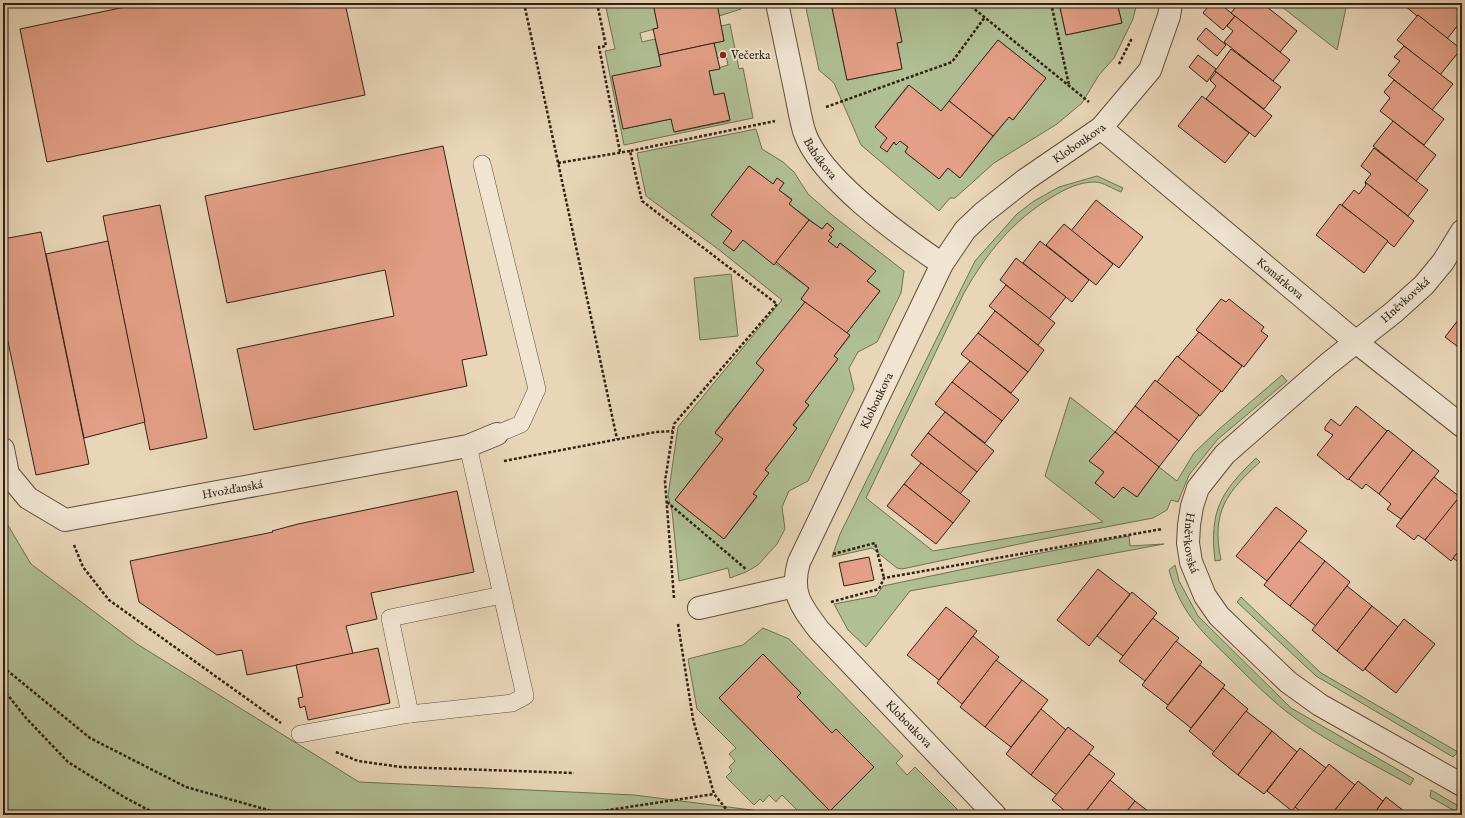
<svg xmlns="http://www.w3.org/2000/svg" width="1465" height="818" font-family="'IM FELL English',serif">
  <rect width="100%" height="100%" fill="#e9d6b8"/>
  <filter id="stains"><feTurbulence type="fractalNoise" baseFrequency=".005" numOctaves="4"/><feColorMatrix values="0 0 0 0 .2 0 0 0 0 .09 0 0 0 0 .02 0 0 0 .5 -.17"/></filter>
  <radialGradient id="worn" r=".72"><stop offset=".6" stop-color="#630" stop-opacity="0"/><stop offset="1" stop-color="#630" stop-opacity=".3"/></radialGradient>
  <g fill="#b0bf94" stroke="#707053" fill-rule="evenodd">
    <path d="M605 3H653L658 28 640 33 642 42 655 39 661 66 623 129 671 119 675 132 730 121 724 93 714 95 709 71 728 65 726 56 717 58 714 43 724 41 721 26 730 24 739 69 743 68 753 118 624 145 605 51 615 49Z"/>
    <path d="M716 3H740L741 9 719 16Z"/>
    <path d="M805 3H831L847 80 902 69 897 43 902 42 894 3H1059L1066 35 1122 23 1117 3H1137L1133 19 1114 58 1099 75 1082 103 1057 124 994 163 955 198H950L939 211 861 145 834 83 819 70ZM998 40 1046 78 1013 120 1009 117 960 178 948 168 939 179 905 152 908 147 900 141 896 145 894 142 887 151V138L875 127 908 85 941 111Z"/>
    <path d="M1277 3H1347L1337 50Z"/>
    <path d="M756 129 762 149 783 162 794 172 808 194 832 215 904 271 901 293 877 342 858 352 849 368 854 389 808 481 789 491 782 507 785 529 777 544 758 565 746 572 730 578 728 568 679 581 672 511 668 496 678 427 782 300 718 249 646 196 637 153ZM749 166 773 184 777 178 784 183 779 190 792 199 789 204 822 229 827 223 834 229 829 235 832 237 828 241 837 248 840 243 875 271 867 281 880 291 846 334 850 336 834 356 838 359 805 402 809 405C787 433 768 462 753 494L757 497 724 539 675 500 723 439 715 432 764 370 756 363 805 302 801 299 809 288 743 240 734 251 724 243 732 231 711 215Z"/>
    <path d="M1097 176 1123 188 1121 192C1113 189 1103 182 1095 182 1079 182 1065 189 1052 197 1012 221 986 254 964 293L866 498 933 551 1103 522 1045 476 1070 397 1115 432 1090 461 1104 472 1095 483 1123 487 1137 497 1159 467 1177 481 1194 453 1218 430 1282 375 1287 381 1218 439 1189 475 1178 502 1171 500 1167 510 1153 518 1038 540 902 569 897 568 872 548 832 557 840 534 975 261 1017 214 1034 201 1059 187Z"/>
    <path d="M731 274 738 336 700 340 694 278Z"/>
    <path d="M1256 458 1260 462C1226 493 1211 512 1221 560L1215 561C1209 510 1221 492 1256 458Z"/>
    <path d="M3 517 31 564 137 644 359 782 634 795 775 813 778 815H3Z"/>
    <path d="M1129 536 1130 546 1164 544 910 591 866 647 848 630 834 604 876 596 883 586 1041 553Z"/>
    <path d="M1175 565 1179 581 1198 616 1291 708 1414 779 1410 785C1370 762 1324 741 1287 712 1267 696 1248 677 1229 658 1199 629 1180 611 1169 570Z"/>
    <path d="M1241 597 1321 673 1458 752 1453 757 1316 676 1237 602Z"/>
    <path d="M763 628 789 639 903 756 896 763 907 775 915 767 963 815H802L782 795 776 802 769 795 763 802 760 799 754 805 726 777 732 771 729 767 735 761 729 754 736 748 697 709 688 659 743 645ZM763 655 797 697 832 733 836 729 873 767 830 811 719 698Z"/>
    <path d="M1431 790 1462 808V815L1430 797Z"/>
  </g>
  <g fill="#e39f87" stroke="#2f2212">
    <path d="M144 3H345L365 95 47 162 20 29Z"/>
    <path d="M653 3H717L724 41 659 55 653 29 658 28Z"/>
    <path d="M831 3H894L902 42 897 43 902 69 847 80Z"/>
    <path d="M1059 3H1117L1122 23 1066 35Z"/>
    <path d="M1211 3H1219L1235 16 1223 30 1203 13Z"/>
    <path d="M1239 3H1262L1297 31 1280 52 1231 13Z"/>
    <path d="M1405 3H1455L1462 9V20L1447 39 1417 16 1404 5Z"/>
    <path d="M1418 15 1461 49 1440 75 1397 40Z"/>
    <path d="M1235 16 1290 60 1273 81 1224 42 1233 31 1227 26Z"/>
    <path d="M1206 28 1226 45 1217 56 1197 39Z"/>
    <path d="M998 40 1046 78 1013 120 1009 117 993 136 949 101Z"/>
    <path d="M714 43 720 69 709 71 714 95 724 93 730 120 674 132 671 119 623 129 612 76 661 66 659 55Z"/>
    <path d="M1404 46 1453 84 1432 110 1388 75 1400 61 1394 57Z"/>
    <path d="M1231 49 1281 87 1264 109 1215 71Z"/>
    <path d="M1198 55 1216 69 1207 82 1189 67Z"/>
    <path d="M1216 72 1272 116 1255 137 1206 99 1216 86 1210 80Z"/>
    <path d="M1394 80 1444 119 1424 145 1380 111 1390 98 1384 92Z"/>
    <path d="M909 85 941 111 949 101 993 136 960 178 948 168 939 179 905 152 908 147 900 141 896 145 894 142 887 152 880 147 887 138 875 127Z"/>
    <path d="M1202 96 1249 133 1225 163 1178 126Z"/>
    <path d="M1393 121 1436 155 1416 181 1373 146Z"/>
    <path d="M443 146 487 355 462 360 467 386 254 430 237 349 394 316 385 270 227 303 205 196Z"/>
    <path d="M1374 148 1428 190 1408 216 1365 182 1371 174 1361 166Z"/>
    <path d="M749 166 773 184 777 178 784 183 779 190 792 200 789 204 809 220 774 265 743 240 734 251 723 243 732 231 711 215Z"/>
    <path d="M1365 182 1414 221 1394 247 1342 205 1354 190 1359 194 1366 185Z"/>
    <path d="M1096 200 1143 237 1119 268 1071 231Z"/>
    <path d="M1340 204 1388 241 1364 273 1316 235Z"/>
    <path d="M160 205 207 438 150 450 103 216Z"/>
    <path d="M809 220 822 229 827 223 834 229 829 235 832 237 828 241 837 248 840 243 876 271 867 281 880 291 846 334 801 299 809 288 776 262Z"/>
    <path d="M1064 224 1113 264 1096 285 1046 245Z"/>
    <path d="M41 232 89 464 36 475 3 318V239Z"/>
    <path d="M108 241 145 422 84 438 46 254Z"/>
    <path d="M1040 241 1089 280 1072 302 1023 263Z"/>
    <path d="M1016 258 1066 297 1049 319 1000 280Z"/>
    <path d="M1006 285 1055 323 1038 345 989 306Z"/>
    <path d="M1221 299 1226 302 1229 299 1264 327 1261 331 1268 336 1244 367 1196 330Z"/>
    <path d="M805 302 850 335 834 356 838 359 805 402 809 405 793 425 797 428 765 470 769 473 753 494 757 496 724 539 675 500 723 439 715 433 764 370 756 363Z"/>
    <path d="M995 311 1044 350 1028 372 978 333Z"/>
    <path d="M1462 315V350L1445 337Z"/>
    <path d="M1199 332 1242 366 1222 392 1178 357Z"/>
    <path d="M978 333 1028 372 1011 393 961 354Z"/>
    <path d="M1177 356 1221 391 1200 416 1157 382Z"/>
    <path d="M970 361 1019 400 1002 421 952 382Z"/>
    <path d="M1155 380 1199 415 1179 441 1135 406Z"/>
    <path d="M952 382 1002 421 985 443 935 404Z"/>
    <path d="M1135 406 1179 441 1159 467 1115 432Z"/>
    <path d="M1356 406 1387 431 1348 480 1317 455 1333 435 1325 430V427L1331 419 1340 426Z"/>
    <path d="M945 412 994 451 977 472 928 433Z"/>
    <path d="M1388 430 1413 450 1379 494 1366 484 1362 489 1349 479Z"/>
    <path d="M1115 432 1159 467 1137 497 1123 487 1114 498 1095 483 1104 472 1089 461Z"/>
    <path d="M928 433 977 472 960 494 911 455Z"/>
    <path d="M1413 450 1439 471 1401 519 1387 509 1391 504 1379 494Z"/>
    <path d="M921 463 970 501 953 523 904 484Z"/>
    <path d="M1434 477 1460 497 1425 540 1418 535 1414 540 1396 526Z"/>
    <path d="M904 484 953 523 936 544 887 506Z"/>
    <path d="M457 491 474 572 371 593 377 619 346 626 353 654 247 675 242 650 217 655 139 602 130 561 273 532 272 531 298 524Z"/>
    <path d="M1460 496 1462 498V547L1451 561 1425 540Z"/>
    <path d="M1276 507 1307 531 1267 581 1236 556Z"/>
    <path d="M1299 541 1325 561 1290 606 1264 585Z"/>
    <path d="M1462 547V565L1453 558Z"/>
    <path d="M869 557 874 580 844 586 839 563Z"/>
    <path d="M1325 561 1350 582 1316 626 1290 606Z"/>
    <path d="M1098 569 1130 594 1089 646 1057 620Z"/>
    <path d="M1347 586 1372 606 1337 651 1312 630Z"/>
    <path d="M1132 592 1157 613 1123 656 1097 636Z"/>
    <path d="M1372 606 1398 627 1363 671 1337 651Z"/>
    <path d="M946 607 977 631 939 680 907 655Z"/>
    <path d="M1153 618 1179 638 1145 681 1119 661Z"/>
    <path d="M1404 619 1435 644 1396 693 1365 669Z"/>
    <path d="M973 636 999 657 962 704 937 683Z"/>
    <path d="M1176 641 1202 662 1168 705 1142 685Z"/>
    <path d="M378 648 390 703 308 720 305 706 300 708 298 698 303 697 296 665Z"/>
    <path d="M763 654 801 693 797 697 832 733 836 729 874 767 830 811 719 698Z"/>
    <path d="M996 660 1022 680 985 727 960 707Z"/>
    <path d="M1200 665 1225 685 1191 728 1166 708Z"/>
    <path d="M1022 680 1048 700 1011 747 985 727Z"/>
    <path d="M1223 688 1248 709 1214 752 1189 731Z"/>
    <path d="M1041 709 1066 730 1031 775 1006 754Z"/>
    <path d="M1246 711 1272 731 1238 775 1212 754Z"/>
    <path d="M1068 727 1094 747 1057 795 1031 775Z"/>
    <path d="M1272 731 1297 752 1264 794 1238 775Z"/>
    <path d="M1300 748 1326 768 1292 811 1267 791Z"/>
    <path d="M1089 754 1115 774 1083 815H1070L1052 800Z"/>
    <path d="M1329 764 1355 785 1331 815H1305L1295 807Z"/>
    <path d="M1110 780 1135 801 1124 815H1083Z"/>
    <path d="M1358 781 1383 801 1373 815H1331Z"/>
    <path d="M1386 797 1409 815H1373Z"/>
    <path d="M1135 801 1153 815H1124Z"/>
  </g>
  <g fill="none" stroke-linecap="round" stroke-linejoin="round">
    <g stroke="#5e4f3c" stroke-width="18">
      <g id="service">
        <path d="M482 164 537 389 521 424 497 434"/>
        <path d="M410 714 390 618 502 595"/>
        <path d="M300 734 410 714 512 703 525 696 468 446"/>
      </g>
    </g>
    <g stroke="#5e4f3c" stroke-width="24">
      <g id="minor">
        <path id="s1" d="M777 3C783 32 789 60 795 89 798 103 800 117 804 131 819 178 901 236 942 264"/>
        <path id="s2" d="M1101 128 1356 342 1462 426"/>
        <path id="s3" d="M1462 231 1443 262 1424 285 1394 312 1328 364 1225 454 1198 488 1192 506 1189 525 1188 543 1191 562 1205 596 1219 616 1288 682 1320 705 1462 785"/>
        <path id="s4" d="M3 449 8 474 28 498 65 520 468 446 497 434"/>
        <path d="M699 608 795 586"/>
        <path id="s5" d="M995 815 819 630C801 606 790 593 799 562L942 264 965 230 983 213 1025 180 1101 128 1150 70 1169 16 1171 3"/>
      </g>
    </g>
    <g stroke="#2f2212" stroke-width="2.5" stroke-dasharray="3 2" stroke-linecap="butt">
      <path d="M524 3 617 439"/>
      <path d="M597 3 606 46 599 47 620 152"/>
      <path d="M967 3 1089 102"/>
      <path d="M1051 3 1069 85"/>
      <path d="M1119 64 1132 38"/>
      <path d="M826 107 952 62 985 17"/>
      <path d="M558 163 630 151"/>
      <path d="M504 461 656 432 673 431"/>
      <path d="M667 502 747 570"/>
      <path d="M74 545 83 567 109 600 281 723"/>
      <path d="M833 554 875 543 884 578"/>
      <path d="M674 598 665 481 674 424 777 304 642 201 630 151 775 121"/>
      <path d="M831 602 879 589 884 578 1162 529"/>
      <path d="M678 624 693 719 714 794 731 815"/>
      <path d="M3 667 90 738 186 787 286 815"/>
      <path d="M3 689 26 718 68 762 124 797 158 815"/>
      <path d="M336 752 358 761 401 767 574 773"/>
      <path d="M576 815 714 794"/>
    </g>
    <use href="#service" stroke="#f1e4d1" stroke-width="17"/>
    <use href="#minor" stroke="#f1e4d1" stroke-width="22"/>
  </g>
  <circle fill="#8f2418" stroke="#f1e4d1" stroke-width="1.5" cx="723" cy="55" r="4"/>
  <g text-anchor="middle" stroke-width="4" stroke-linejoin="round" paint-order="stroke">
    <g font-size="12" fill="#2f2212" stroke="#f1e4d1" text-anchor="start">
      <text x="731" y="59">Večerka</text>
    </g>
    <g font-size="12" fill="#2f2212" stroke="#f1e4d1">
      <text dy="4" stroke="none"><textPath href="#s5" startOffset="845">Kloboukova</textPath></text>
      <text dy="4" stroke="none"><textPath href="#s1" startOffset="163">Babákova</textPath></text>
      <text dy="4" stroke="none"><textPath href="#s2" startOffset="234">Komárkova</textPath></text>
      <text transform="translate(1405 300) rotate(-42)" y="4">Hněvkovská</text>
      <text dy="4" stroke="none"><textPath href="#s5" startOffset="509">Kloboukova</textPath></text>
      <text dy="4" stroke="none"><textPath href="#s4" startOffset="270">Hvožďanská</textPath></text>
      <text dy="4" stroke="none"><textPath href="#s3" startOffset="427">Hněvkovská</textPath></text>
      <text transform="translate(909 724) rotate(46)" y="4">Kloboukova</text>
    </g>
  </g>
  <rect width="1465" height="818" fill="none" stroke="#e9d6b8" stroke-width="16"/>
  <rect x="4" y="4" width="1457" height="810" fill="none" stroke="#2f2212" stroke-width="2"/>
  <rect x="8" y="8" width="1449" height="802" fill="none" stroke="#2f2212"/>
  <rect width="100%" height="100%" filter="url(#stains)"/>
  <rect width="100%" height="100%" fill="url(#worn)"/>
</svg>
